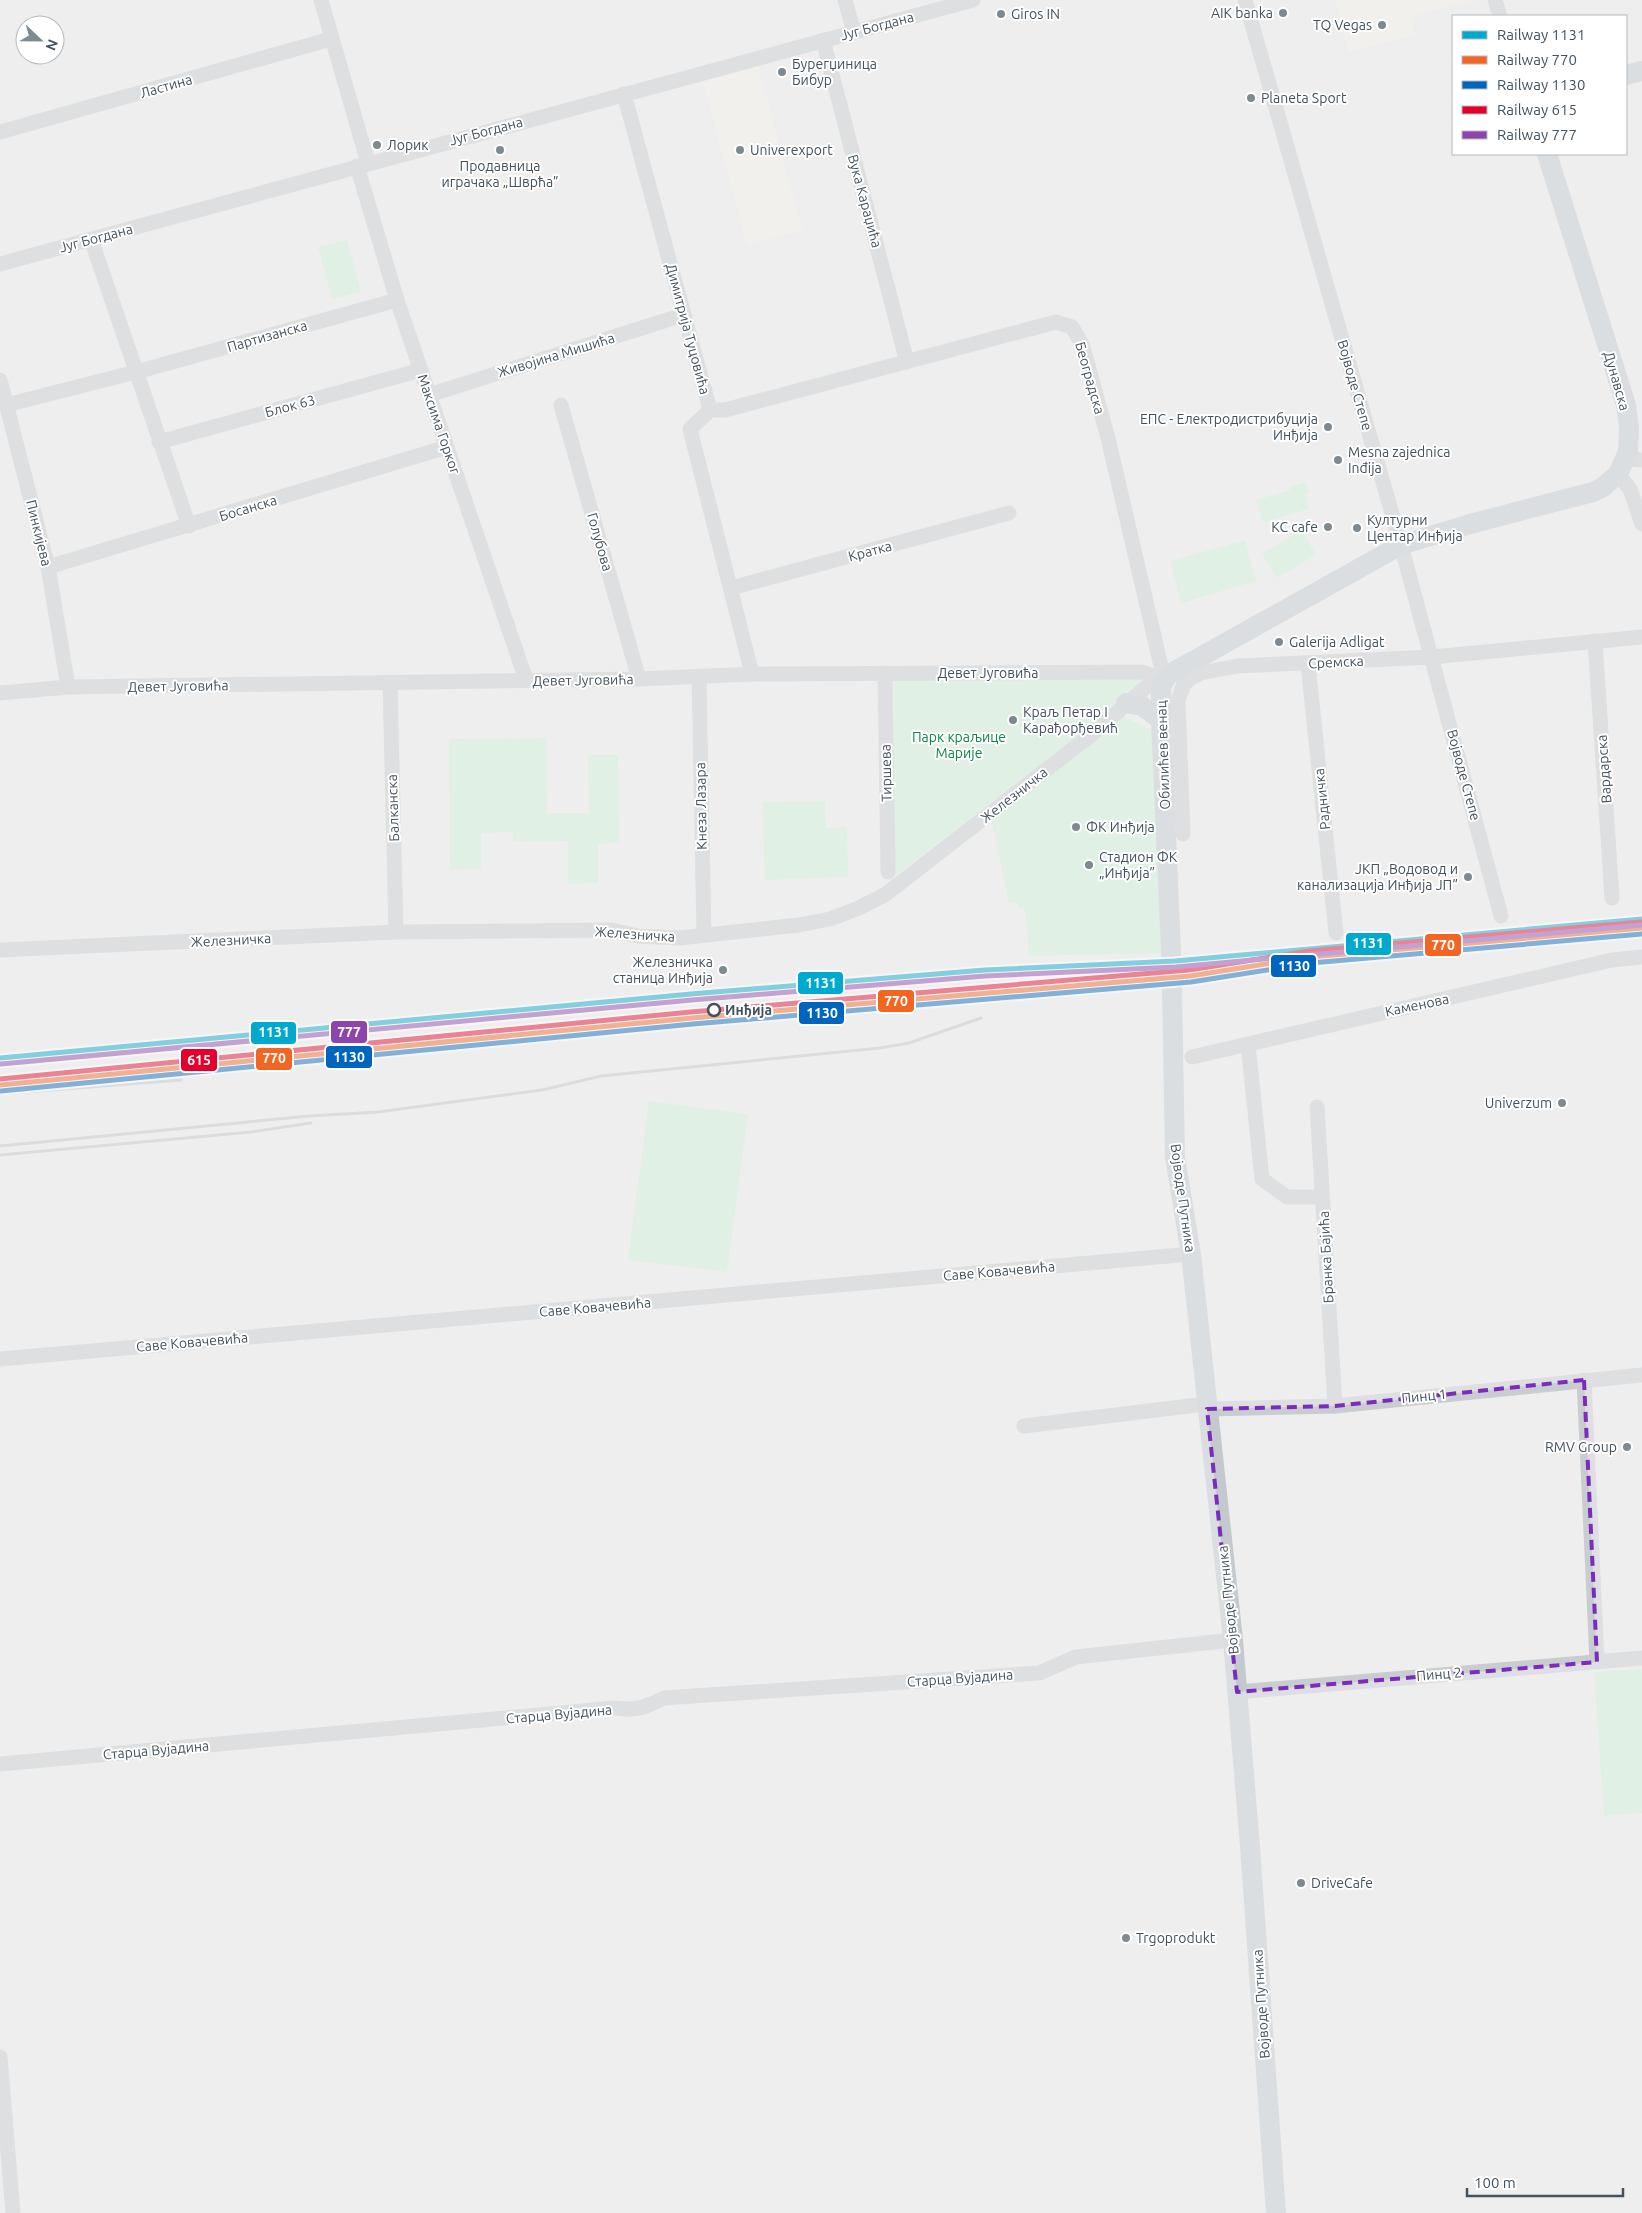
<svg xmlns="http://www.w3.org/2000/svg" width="1642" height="2213" font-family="Ubuntu,sans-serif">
  <rect width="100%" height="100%" fill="#efeeee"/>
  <g fill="#f7f2e8">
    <path d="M1336 0H1472L1411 17 1416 35 1348 52Z"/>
    <path d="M757 63 802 230 747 245 702 78Z"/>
  </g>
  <g fill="#cff1da">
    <path d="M347 240 361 292 332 299 318 247Z"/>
    <path d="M1306 482 1309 493 1305 495 1309 509 1263 522 1256 500 1290 490 1289 487Z"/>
    <path d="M1302 530 1316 555 1276 578 1262 553Z"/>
    <path d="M1245 540 1256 581 1181 603 1170 561Z"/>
    <path d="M894 680H1151L894 877Z"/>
    <path d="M1120 715 1157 732 1165 953 1029 956 1025 909 1018 908V903H1009L990 814Z"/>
    <path d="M546 738 547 813H589L588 755H618L619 843 598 844V883L568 884V841L513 842V832L481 833V869L450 870 449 739Z"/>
    <path d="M825 801 826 828 847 827 848 877 765 880 762 802Z"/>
    <path d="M649 1101 748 1114 727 1272 628 1260Z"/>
    <path d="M1642 1669V1813L1604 1816 1594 1672Z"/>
  </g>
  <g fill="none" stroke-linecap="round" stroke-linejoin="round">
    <path stroke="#c4c7ca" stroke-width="20" stroke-dasharray="20 10" stroke-linecap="butt" d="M1171 951 1172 988"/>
    <g stroke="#c9cdcf" stroke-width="15">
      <path d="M321 0 368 163"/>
      <path d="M845 0 854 32"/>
      <path d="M1245 0 1401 545 1501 916"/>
      <path d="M1495 0 1500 16"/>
      <path d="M823 40 907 362"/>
      <path d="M624 94 710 410"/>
      <path d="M0 132 331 39"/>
      <path d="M357 166 397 300 526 680"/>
      <path d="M91 239 189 526"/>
      <path d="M0 264 973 0"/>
      <path d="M0 380 48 567 68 687"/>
      <path d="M429 395 683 315"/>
      <path d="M6 405 136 372 397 300"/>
      <path d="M561 405 639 679"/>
      <path d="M710 410H725L1056 322 1072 327 1082 344 1108 438 1161 666 1168 675"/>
      <path d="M710 410 690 429 752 674"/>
      <path d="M159 442 421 370"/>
      <path d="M1626 459 1642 460"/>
      <path d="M1618 474 1630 489 1642 524"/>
      <path d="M48 567 447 447"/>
      <path d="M731 588 1009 513"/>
      <path d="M1595 641 1612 898"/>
      <path d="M1308 664 1336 933"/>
      <path d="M885 673 888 872"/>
      <path d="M699 676 704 935"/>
      <path d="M390 683 396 932"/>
      <path d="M0 693 68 687 639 679 752 674 1142 672 1164 680"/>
      <path d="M1183 834 1178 700 1184 684 1191 678 1201 673 1237 666 1432 657 1642 637"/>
      <path d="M0 950 396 932 611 930 638 936 679 938 799 925 830 919 859 908 886 894 1091 735 1145 688 1152 685 1161 686"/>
      <path d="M1248 1044 1262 1179 1287 1197H1322"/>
      <path d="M1192 1057 1612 960 1642 957"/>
      <path d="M1317 1107 1335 1406"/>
      <path d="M0 1359 1191 1254"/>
      <path d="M1584 1380 1597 1662"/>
      <path d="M1207 1409 1335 1406 1642 1375"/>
      <path d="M1024 1426 1206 1404"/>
      <path d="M1237 1692 1642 1658"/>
      <path d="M0 1764 614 1708C636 1711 644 1708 664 1698L1039 1673 1076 1657 1233 1640"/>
      <path d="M0 2057 13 2213"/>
    </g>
    <g stroke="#c4c9ce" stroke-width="20">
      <path d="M1626 75 1642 71"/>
      <path d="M1126 703 1142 706 1161 720"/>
      <path d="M1171 951 1161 720V686L1168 675 1401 545 1470 524 1593 492 1603 487 1618 474 1628 452 1629 427 1626 405 1547 154"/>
      <path d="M1172 988 1175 1157 1191 1254 1233 1640 1250 1847 1276 2213"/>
    </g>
    <g stroke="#c4c6c8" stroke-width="3">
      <path d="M0 1094 181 1080"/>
      <path d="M0 1146 309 1116 378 1112 542 1090 601 1076 880 1048 909 1043 981 1018"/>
      <path d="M0 1155 251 1132 311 1123"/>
    </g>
    <g stroke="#fff" stroke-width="9">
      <path id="rail-1" d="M0 1058 691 994 985 970 1175 961 1642 919"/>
    </g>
    <g stroke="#fff" stroke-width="9">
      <path id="rail-2" d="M0 1085 692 1018 1190 976 1310 957 1642 928"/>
    </g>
    <g stroke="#fff" stroke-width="9">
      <path id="rail-3" d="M1 1091 693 1024 1191 982 1311 963 1642 934"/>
    </g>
    <g stroke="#fff" stroke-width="9">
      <path id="rail-4" d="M0 1079 691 1012 1189 970 1309 951 1641 922"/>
    </g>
    <g stroke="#fff" stroke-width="9">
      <path id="rail-5" d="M1 1064 692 1000 985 976 1176 967 1642 925"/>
    </g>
    <use href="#rail-1" stroke="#00a9ce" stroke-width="5"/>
    <use href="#rail-2" stroke="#f26522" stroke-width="5"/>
    <use href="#rail-3" stroke="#0065bd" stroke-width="5"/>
    <use href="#rail-4" stroke="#e4002b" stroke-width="5"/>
    <use href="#rail-5" stroke="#8e44ad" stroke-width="5"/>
  </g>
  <path d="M0 0H1642V2213H0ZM1584 1380 1597 1662 1237 1692 1207 1409 1335 1406Z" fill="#efeeee" fill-opacity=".55" fill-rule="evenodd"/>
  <path fill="none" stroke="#7b2cbf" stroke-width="4" stroke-dasharray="10 6" stroke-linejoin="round" d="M1584 1380 1597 1662 1237 1692 1207 1409 1335 1406Z"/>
  <g fill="#7f8990" stroke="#fff" stroke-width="2">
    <circle cx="1283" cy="13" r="5"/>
    <circle cx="1001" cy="14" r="5"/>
    <circle cx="1382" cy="25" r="5"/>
    <circle cx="782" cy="72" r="5"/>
    <circle cx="1251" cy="98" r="5"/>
    <circle cx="377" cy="145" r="5"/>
    <circle cx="500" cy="150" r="5"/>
    <circle cx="740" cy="150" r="5"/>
    <circle cx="1328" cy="427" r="5"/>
    <circle cx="1338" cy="460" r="5"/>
    <circle cx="1328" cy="527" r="5"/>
    <circle cx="1357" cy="528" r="5"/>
    <circle cx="1279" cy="642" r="5"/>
    <circle cx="1013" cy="720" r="5"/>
    <circle cx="1076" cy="827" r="5"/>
    <circle cx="1089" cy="865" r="5"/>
    <circle cx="1468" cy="877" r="5"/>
    <circle cx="723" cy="970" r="5"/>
    <circle cx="1562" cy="1103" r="5"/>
    <circle cx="1627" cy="1447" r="5"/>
    <circle cx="1301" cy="1883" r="5"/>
    <circle cx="1126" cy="1938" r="5"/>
  </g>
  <circle fill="#fff" stroke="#43525d" stroke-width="2.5" cx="714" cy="1010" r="6"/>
  <g text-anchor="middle" stroke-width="4" stroke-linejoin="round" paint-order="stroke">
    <g font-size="14" fill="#43525d" stroke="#fff" text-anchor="start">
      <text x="1273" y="18" text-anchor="end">AIK banka</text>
      <text x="1011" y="19">Giros IN</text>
      <text x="1372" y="30" text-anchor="end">TQ Vegas</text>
      <text x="792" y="69">Бурегџиница<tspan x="792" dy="16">Бибур</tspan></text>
      <text x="1261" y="103">Planeta Sport</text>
      <text x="387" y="150">Лорик</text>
      <text x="750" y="155">Univerexport</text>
      <text x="500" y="171" text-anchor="middle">Продавница<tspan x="500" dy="16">играчака „Шврћа”</tspan></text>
      <text x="1318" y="424" text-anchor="end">ЕПС - Електродистрибуција<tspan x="1318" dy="16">Инђија</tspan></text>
      <text x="1348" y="457">Mesna zajednica<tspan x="1348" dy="16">Inđija</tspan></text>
      <text x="1367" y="525">Културни<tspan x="1367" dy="16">Центар Инђија</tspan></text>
      <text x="1318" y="532" text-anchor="end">KC cafe</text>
      <text x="1289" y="647">Galerija Adligat</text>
      <text x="1023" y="717">Краљ Петар I<tspan x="1023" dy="16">Карађорђевић</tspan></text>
      <text x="1086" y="832">ФК Инђија</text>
      <text x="1099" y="862">Стадион ФК<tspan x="1099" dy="16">„Инђија”</tspan></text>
      <text x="1458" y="874" text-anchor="end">ЈКП „Водовод и<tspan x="1458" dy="16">канализација Инђија ЈП”</tspan></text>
      <text x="713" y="967" text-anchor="end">Железничка<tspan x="713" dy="16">станица Инђија</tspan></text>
      <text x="1552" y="1108" text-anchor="end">Univerzum</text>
      <text x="1617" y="1452" text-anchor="end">RMV Group</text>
      <text x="1311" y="1888">DriveCafe</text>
      <text x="1136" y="1943">Trgoprodukt</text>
    </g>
    <g font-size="14" fill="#43525d" stroke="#fff">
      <text transform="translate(877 26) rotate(-15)" y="5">Југ Богдана</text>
      <text transform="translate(166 86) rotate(-16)" y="5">Ластина</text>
      <text transform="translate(486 131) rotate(-15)" y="5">Југ Богдана</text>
      <text transform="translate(865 201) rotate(75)" y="5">Вука Караџића</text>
      <text transform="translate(96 238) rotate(-15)" y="5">Југ Богдана</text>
      <text transform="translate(688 329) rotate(75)" y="5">Димитрија Туцовића</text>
      <text transform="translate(267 336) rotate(-16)" y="5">Партизанска</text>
      <text transform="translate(556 355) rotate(-17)" y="5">Живојина Мишића</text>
      <text transform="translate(1090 378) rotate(74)" y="5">Београдска</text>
      <text transform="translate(1617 381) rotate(74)" y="5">Дунавска</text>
      <text transform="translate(1355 385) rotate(74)" y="5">Војводе Степе</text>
      <text transform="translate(290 406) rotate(-15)" y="5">Блок 63</text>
      <text transform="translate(439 424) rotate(71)" y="5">Максима Горког</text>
      <text transform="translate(248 508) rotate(-17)" y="5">Босанска</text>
      <text transform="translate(39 533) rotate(76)" y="5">Пинкијева</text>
      <text transform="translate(600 542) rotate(74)" y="5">Голубова</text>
      <text transform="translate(870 551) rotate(-15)" y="5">Кратка</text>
      <text transform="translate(1336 662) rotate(-3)" y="5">Сремска</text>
      <text x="988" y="678">Девет Југовића</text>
      <text transform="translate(583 680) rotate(-1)" y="5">Девет Југовића</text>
      <text transform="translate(178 686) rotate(-1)" y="5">Девет Југовића</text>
      <text transform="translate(1163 755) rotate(-92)" y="5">Обилићев венац</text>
      <text transform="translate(1604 769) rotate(-94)" y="5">Вардарска</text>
      <text transform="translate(886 773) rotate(-91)" y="5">Тиршева</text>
      <text transform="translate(1464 775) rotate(75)" y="5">Војводе Степе</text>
      <text transform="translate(1014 795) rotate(-38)" y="5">Железничка</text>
      <text transform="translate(1322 799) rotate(-96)" y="5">Радничка</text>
      <text transform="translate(701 806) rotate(-91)" y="5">Кнеза Лазара</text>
      <text transform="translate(393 808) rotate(-92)" y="5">Балканска</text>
      <text transform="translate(635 934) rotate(4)" y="5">Железничка</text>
      <text transform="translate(231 940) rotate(-3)" y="5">Железничка</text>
      <text transform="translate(1417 1005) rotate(-12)" y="5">Каменова</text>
      <text transform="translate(1183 1198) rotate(82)" y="5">Војводе Путника</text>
      <text transform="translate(1326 1257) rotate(-93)" y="5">Бранка Бајића</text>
      <text transform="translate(999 1271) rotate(-5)" y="5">Саве Ковачевића</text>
      <text transform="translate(595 1307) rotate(-5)" y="5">Саве Ковачевића</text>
      <text transform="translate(192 1342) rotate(-5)" y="5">Саве Ковачевића</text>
      <text transform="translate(1424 1396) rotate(-6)" y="5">Пинц 1</text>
      <text transform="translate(1228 1600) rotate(-96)" y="5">Војводе Путника</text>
      <text transform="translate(1439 1674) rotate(-5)" y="5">Пинц 2</text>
      <text transform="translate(960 1678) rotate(-4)" y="5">Старца Вујадина</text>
      <text transform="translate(559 1714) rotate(-5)" y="5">Старца Вујадина</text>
      <text transform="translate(156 1750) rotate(-5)" y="5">Старца Вујадина</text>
      <text transform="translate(1261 2004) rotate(-94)" y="5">Војводе Путника</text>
    </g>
    <g font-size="14" fill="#0b8743" stroke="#fff">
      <text x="959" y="742">Парк краљице<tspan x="959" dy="16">Марије</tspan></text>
    </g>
    <g font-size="14" font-weight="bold" fill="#43525d" stroke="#fff" text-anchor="start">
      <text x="725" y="1015">Инђија</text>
    </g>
  </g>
  <g stroke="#fff" stroke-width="2">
    <rect x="1345" y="932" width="47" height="24" rx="5" fill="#00a9ce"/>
    <rect x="1424" y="933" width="38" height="24" rx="5" fill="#f26522"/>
    <rect x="1270" y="954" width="47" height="24" rx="5" fill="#0065bd"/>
    <rect x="797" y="971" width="47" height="24" rx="5" fill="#00a9ce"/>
    <rect x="877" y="989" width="38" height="24" rx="5" fill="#f26522"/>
    <rect x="798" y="1001" width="47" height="24" rx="5" fill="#0065bd"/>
    <rect x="330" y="1020" width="38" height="24" rx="5" fill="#8e44ad"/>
    <rect x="250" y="1021" width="47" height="24" rx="5" fill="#00a9ce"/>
    <rect x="325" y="1045" width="48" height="24" rx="5" fill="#0065bd"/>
    <rect x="255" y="1047" width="38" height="24" rx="5" fill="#f26522"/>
    <rect x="180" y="1048" width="38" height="24" rx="5" fill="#e4002b"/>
  </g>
  <g font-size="14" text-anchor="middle" font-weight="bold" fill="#fff">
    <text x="1368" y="948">1131</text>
    <text x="1443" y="950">770</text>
    <text x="1294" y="971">1130</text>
    <text x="821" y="988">1131</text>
    <text x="896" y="1006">770</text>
    <text x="822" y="1018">1130</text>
    <text x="349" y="1037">777</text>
    <text x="274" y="1037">1131</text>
    <text x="349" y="1062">1130</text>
    <text x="274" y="1063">770</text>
    <text x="199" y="1065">615</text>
  </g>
  <rect x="1452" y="15" width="175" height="140" fill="#ffffff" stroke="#b4babe"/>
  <rect x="1462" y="31" width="25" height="8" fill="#00a9ce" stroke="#b4babe"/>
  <text x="1497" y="40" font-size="15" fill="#43525d">Railway 1131</text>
  <rect x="1462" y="56" width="25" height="8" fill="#f26522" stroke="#b4babe"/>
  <text x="1497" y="65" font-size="15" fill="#43525d">Railway 770</text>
  <rect x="1462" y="81" width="25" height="8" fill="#0065bd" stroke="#b4babe"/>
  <text x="1497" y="90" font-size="15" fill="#43525d">Railway 1130</text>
  <rect x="1462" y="106" width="25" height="8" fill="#e4002b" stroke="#b4babe"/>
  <text x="1497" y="115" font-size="15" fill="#43525d">Railway 615</text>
  <rect x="1462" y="131" width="25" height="8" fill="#8e44ad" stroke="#b4babe"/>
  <text x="1497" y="140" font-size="15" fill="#43525d">Railway 777</text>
  <g transform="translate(40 40) rotate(112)"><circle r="24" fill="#ffffff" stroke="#b4babe"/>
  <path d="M0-4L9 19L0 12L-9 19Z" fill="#7f8990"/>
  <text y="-8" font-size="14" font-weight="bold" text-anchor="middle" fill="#43525d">N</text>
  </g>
  <path d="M1467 2188v8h156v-8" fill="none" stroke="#43525d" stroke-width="2.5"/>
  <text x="1474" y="2188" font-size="15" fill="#43525d" stroke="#ffffff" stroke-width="4" paint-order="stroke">100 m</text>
</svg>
